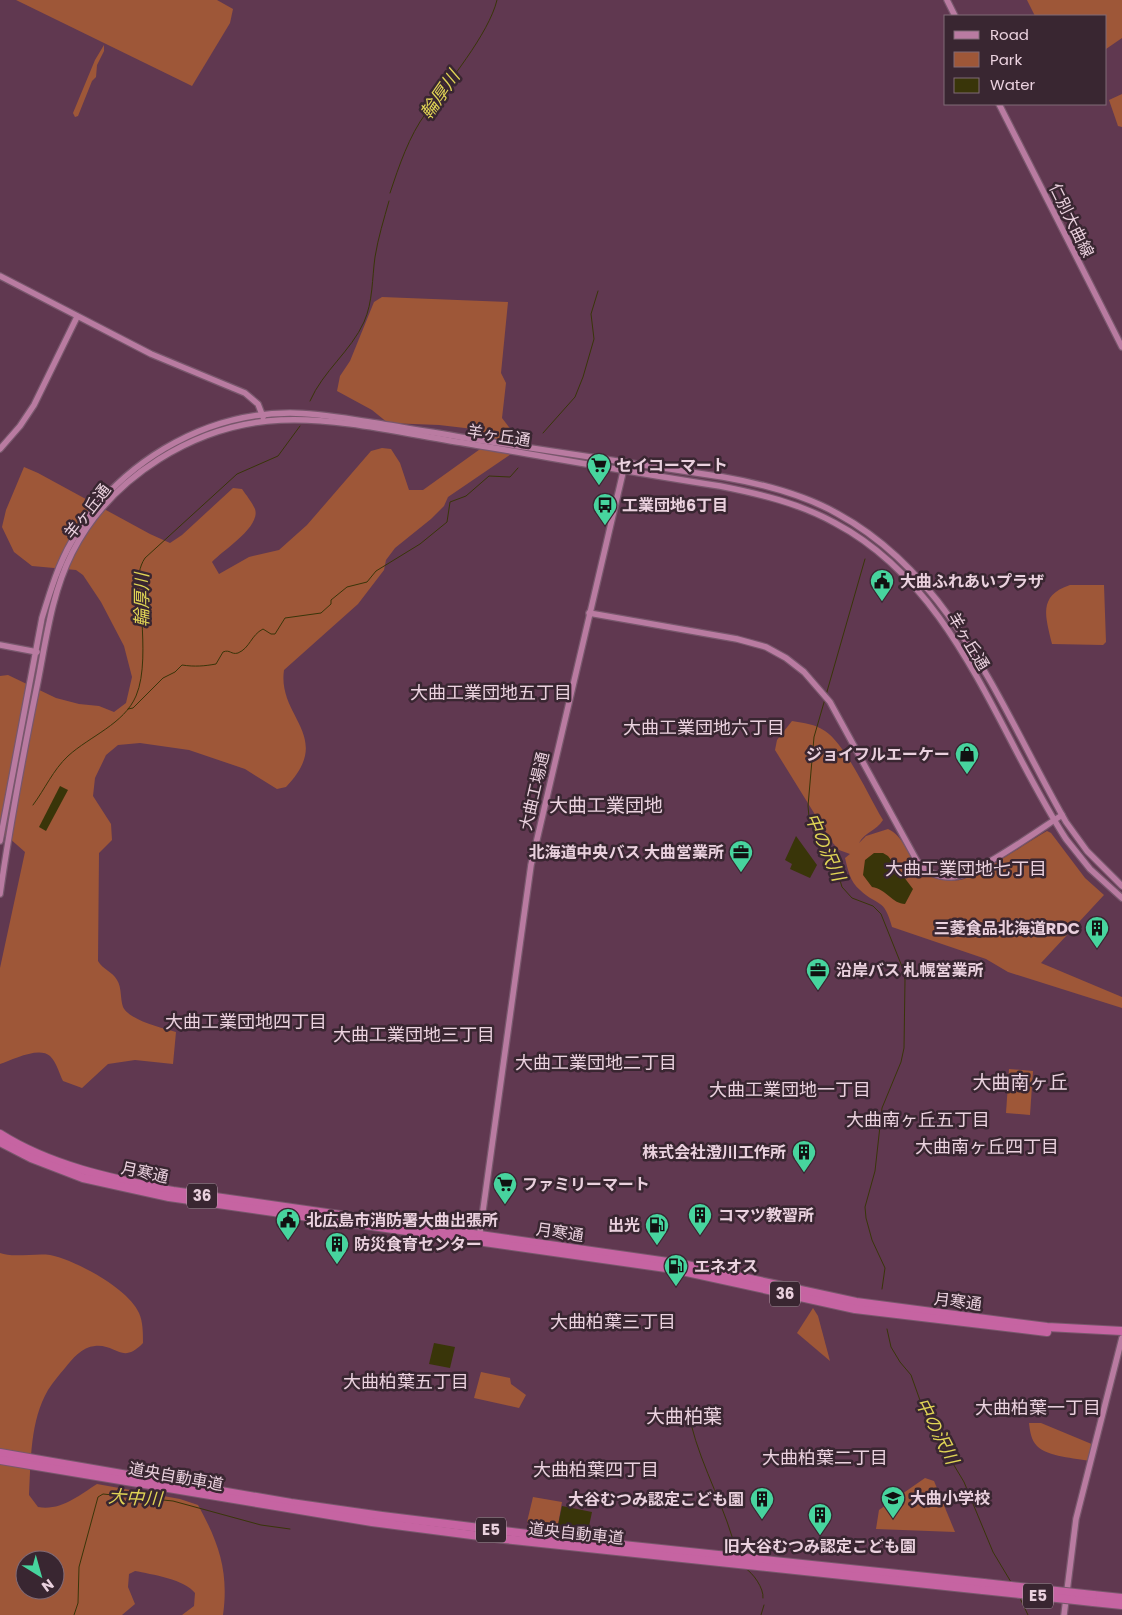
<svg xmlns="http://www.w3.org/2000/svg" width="1122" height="1615" font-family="Poppins,'Noto Sans JP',sans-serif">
  <rect width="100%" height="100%" fill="#603850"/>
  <g fill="#9e5738" fill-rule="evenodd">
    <path d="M16 0H217L233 9 230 23 192 86Z"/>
    <path d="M1027 0H1122V38L1106 49V16H1035Z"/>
    <path d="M104 45V51L97 65 96 77 92 81 78 116 75 117 73 113 95 60Z"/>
    <path d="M1122 94V127L1118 126 1109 100Z"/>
    <path d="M382 297 508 302 501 373 506 383 502 418 512 431 514 452 448 497 444 506 431 519 395 548 386 560 384 570 358 604 284 670C277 718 335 736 286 787L277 789 245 769 189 750 140 743 118 745 106 755 95 778 93 796 111 824 112 840 99 853 98 961C103 970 112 971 117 980 122 988 120 998 123 1007 129 1020 162 1028 176 1032L173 1064 135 1060 108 1064 82 1088 63 1081C59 1073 57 1063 50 1056 39 1046 12 1060 0 1064V968L25 852 0 830V676L8 675 56 698 79 704 99 706 114 712 126 703 132 677 124 646 101 602 83 575 76 570 32 566 14 552 2 527 6 510 24 467 38 473 150 534 170 543 182 535 233 488 242 489C246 495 252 502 255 509 261 527 223 550 212 562L219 574 249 557 279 550 307 525 371 451 382 448 391 449 400 463 409 490H423L483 447 487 437 482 430 439 425 388 423 372 410 337 391 340 376 350 361 374 302Z"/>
    <path d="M1070 585H1104L1106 642 1103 645 1052 644C1046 617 1037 596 1070 585Z"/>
    <path d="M792 721C804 723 815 724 825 731 846 745 869 797 883 820 876 831 865 832 859 843L866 836 888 829C904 836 908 857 920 870 929 879 951 883 964 879 987 871 1023 845 1047 831L1051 833 1085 878 1104 895 1041 963 1122 997V1008L1008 972 986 959 892 927C884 897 878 907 860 890 850 882 848 870 845 858L855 850 850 854 839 850 832 842 775 750 777 740Z"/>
    <path d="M1009 1069 1033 1071 1030 1115 1006 1113Z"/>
    <path d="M0 1253C12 1258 36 1253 50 1255 75 1260 128 1288 139 1313 143 1322 143 1333 143 1343 122 1365 117 1344 95 1346 82 1347 72 1359 65 1368 59 1375 53 1382 48 1390 30 1421 31 1460 29 1495L38 1507C61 1511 78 1496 97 1484L180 1499 198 1505C219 1543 229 1572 223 1615H182L194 1606 195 1593C186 1580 151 1574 135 1571L129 1574 128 1587 135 1604 122 1615H0ZM25 1560H55V1590H25Z"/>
    <path d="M813 1308 818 1316 830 1361 797 1333Z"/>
    <path d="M481 1372 510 1378 511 1384 526 1395 519 1408 474 1398Z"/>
    <path d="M1029 1423H1041L1094 1445 1090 1461C1075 1458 1048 1457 1037 1446 1031 1440 1030 1431 1029 1423Z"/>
    <path d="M925 1478 934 1481 955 1532 876 1529 879 1510Z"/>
    <path d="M533 1497 562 1502 558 1525 527 1522Z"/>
  </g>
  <g fill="#393509">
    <path d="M60 786 68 790 46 831 39 827Z"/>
    <path d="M796 836 817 865 810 878 790 869 792 864 785 860Z"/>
    <path d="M874 853H883L888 856 913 889 905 904C893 904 886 889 872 887L863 875 865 860Z"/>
    <path d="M434 1343 455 1347 450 1368 429 1364Z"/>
    <path d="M562 1506 592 1512 588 1531 558 1525Z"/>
  </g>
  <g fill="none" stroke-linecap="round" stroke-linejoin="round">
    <g stroke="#393509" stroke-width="1">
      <path d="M390 193C399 166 409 136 426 113 447 84 489 34 497 0"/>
      <path d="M310 401C323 371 351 351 364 322 373 302 372 278 375 257 378 238 384 219 389 201"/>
      <path d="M543 433 575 397 583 377 594 339 591 314 598 291"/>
      <path d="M826 695 865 559"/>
      <path d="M825 699 814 737 808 806 809 817 814 828 834 860 842 887 852 898 873 906 881 914 903 969 905 980 904 1048 901 1062 882 1108 875 1171 865 1207 866 1218 872 1240 885 1268 882 1289"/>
      <path d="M128 709 133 708 163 678 175 672 182 665C195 667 205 666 216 664L223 652C230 649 231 655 238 653 250 648 251 635 263 629L271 634H275L285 618 321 613 331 604V600L347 587 367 582 376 571 420 544 447 522 450 502 466 496 489 476 510 477 518 468"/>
      <path d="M33 805C45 789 53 770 68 756 90 736 124 724 136 696 145 675 143 643 142 621 141 600 133 576 145 558L237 474 278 456 300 426"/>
      <path d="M887 1329 891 1347 900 1362 911 1375 927 1420 964 1482 993 1552 1011 1582"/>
      <path d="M691 1424C702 1469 727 1510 737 1555"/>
      <path d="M745 1568C753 1573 764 1588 763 1598"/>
      <path d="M1019 1596 1028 1615"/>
      <path d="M74 1615 78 1603 79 1567 98 1497 103 1494 173 1501 261 1525 290 1529"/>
      <path d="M761 1615 764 1605"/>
    </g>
    <g stroke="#78576c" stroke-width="8">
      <g id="secondary">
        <path d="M947 0 955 16"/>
        <path d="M999 104 1122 347"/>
        <path d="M0 276 151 354 245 393 258 404 263 417"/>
        <path d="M0 449 20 426 34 405 77 317"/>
        <path d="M589 613 737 639 766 647 786 658 804 672 830 702 917 861C925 871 937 877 951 877 974 877 1040 829 1062 815"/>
        <path d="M0 645 37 652"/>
        <path d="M0 841 42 618C50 592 58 565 72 541 117 465 201 413 290 413 319 413 348 419 376 423 410 429 444 434 478 440 559 453 641 465 723 477 763 484 803 494 838 514 955 578 1003 712 1066 822L1087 851 1122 886"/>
        <path d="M0 894C10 824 23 755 37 686 46 641 51 595 72 553 111 476 196 424 281 420 340 417 411 435 470 444 553 458 636 473 720 486 760 494 799 503 835 523 956 587 996 731 1066 839L1090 869 1122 898"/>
        <path d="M479 1239 531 865 624 468"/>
        <path d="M1064 1615 1076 1519 1122 1338"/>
      </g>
    </g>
    <g stroke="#78576c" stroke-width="10">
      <g id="highway">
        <path d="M0 1134C52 1167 114 1179 173 1191L682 1264 856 1302 1047 1327 1122 1331"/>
        <path d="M0 1142 31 1158 83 1178 169 1197 673 1269 855 1309 1047 1332"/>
        <path d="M0 1453 291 1503 382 1516 594 1542 984 1583"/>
        <path d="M0 1460 372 1522 495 1538 983 1590"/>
        <path d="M1093 1595 1122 1598"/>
        <path d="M1093 1602 1122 1605"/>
      </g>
    </g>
    <use href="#secondary" stroke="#b97ba1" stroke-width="5.5"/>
    <use href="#highway" stroke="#c664a2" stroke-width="8"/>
    <g stroke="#78576c" stroke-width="10" stroke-linecap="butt">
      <g id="highway-bridge">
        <path d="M984 1583 1093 1595"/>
        <path d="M983 1590 1093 1602"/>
      </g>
    </g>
    <use href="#highway-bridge" stroke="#c664a2" stroke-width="8"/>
  </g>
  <defs>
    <g id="supermarket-pin" transform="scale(1.25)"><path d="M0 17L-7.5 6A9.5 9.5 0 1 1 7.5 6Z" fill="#47d49e" stroke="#392631"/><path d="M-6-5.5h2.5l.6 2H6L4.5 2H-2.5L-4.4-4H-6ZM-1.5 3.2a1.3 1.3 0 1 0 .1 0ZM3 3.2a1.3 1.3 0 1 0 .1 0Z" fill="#111"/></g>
    <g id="bus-pin" transform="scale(1.25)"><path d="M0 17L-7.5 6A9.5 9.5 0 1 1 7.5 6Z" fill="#47d49e" stroke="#392631"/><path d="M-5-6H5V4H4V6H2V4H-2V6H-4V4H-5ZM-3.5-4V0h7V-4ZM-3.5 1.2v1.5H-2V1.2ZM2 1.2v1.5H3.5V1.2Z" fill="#111"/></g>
    <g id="civic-pin" transform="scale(1.25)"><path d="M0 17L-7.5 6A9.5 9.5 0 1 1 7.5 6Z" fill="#47d49e" stroke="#392631"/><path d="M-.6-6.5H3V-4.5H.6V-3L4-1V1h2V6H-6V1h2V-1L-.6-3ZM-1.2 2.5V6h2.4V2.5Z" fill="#111"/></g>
    <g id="shop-pin" transform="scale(1.25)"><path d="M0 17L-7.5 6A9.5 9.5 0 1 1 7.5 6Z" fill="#47d49e" stroke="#392631"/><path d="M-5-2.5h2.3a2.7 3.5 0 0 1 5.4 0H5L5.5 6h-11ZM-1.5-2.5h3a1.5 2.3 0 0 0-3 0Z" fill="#111"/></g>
    <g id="office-pin" transform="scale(1.25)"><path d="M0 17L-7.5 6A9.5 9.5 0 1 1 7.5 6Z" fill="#47d49e" stroke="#392631"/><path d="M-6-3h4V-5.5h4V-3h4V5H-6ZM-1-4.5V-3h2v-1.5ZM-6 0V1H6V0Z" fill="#111"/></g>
    <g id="building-pin" transform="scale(1.25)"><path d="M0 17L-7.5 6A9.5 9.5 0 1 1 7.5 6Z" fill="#47d49e" stroke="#392631"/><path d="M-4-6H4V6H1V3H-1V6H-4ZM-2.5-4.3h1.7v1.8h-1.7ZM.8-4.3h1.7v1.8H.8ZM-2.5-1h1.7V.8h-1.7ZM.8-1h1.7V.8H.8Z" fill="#111"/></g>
    <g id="fuel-pin" transform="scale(1.25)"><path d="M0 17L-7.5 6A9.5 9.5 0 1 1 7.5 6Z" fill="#47d49e" stroke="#392631"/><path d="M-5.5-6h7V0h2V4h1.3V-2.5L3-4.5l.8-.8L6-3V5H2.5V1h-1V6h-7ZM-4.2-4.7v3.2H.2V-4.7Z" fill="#111"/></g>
    <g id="school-pin" transform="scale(1.25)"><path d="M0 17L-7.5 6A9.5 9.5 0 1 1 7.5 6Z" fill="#47d49e" stroke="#392631"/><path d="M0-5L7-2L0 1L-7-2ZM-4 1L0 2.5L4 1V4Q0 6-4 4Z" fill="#111"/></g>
  </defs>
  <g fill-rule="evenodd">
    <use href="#supermarket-pin" x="599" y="465"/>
    <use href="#bus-pin" x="605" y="505"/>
    <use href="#civic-pin" x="882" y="581"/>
    <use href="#shop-pin" x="967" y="754"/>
    <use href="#office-pin" x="741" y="852"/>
    <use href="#building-pin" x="1097" y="928"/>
    <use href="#office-pin" x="818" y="970"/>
    <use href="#building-pin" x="804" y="1152"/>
    <use href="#supermarket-pin" x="505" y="1184"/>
    <use href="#building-pin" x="700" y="1215"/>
    <use href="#civic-pin" x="288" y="1220"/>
    <use href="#fuel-pin" x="657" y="1225"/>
    <use href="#building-pin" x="337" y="1244"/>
    <use href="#fuel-pin" x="676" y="1266"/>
    <use href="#school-pin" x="893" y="1498"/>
    <use href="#building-pin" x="762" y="1499"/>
    <use href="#building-pin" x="820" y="1515"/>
  </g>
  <g text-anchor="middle" stroke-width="5" stroke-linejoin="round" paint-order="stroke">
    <g fill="#392631" stroke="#b59eaa" stroke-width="1">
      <rect x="187" y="1183.5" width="30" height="25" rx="4"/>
      <rect x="770" y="1281.5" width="30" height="25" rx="4"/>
      <rect x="476" y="1517.5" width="30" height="25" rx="4"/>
      <rect x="1023" y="1583.5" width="30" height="25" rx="4"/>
    </g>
    <g font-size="15" font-weight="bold" fill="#ead1de">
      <text x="202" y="1201">36</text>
      <text x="785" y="1299">36</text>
      <text x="491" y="1535">E5</text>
      <text x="1038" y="1601">E5</text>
    </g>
    <g font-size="16" fill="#ead1de" stroke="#392631">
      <text transform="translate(1072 220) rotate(64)" y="6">仁別大曲線</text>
      <text transform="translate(499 435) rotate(9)" y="6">羊ヶ丘通</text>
      <text transform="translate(87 511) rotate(-52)" y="6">羊ヶ丘通</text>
      <text transform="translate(969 641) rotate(59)" y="6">羊ヶ丘通</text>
      <text transform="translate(534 791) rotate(-77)" y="6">大曲工場通</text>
      <text transform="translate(145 1172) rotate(12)" y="6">月寒通</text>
      <text transform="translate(560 1232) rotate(8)" y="6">月寒通</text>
      <text transform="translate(958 1301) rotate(7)" y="6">月寒通</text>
      <text transform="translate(176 1476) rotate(10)" y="6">道央自動車道</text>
      <text transform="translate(576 1533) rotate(6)" y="6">道央自動車道</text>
    </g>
    <g font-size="16" font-weight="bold" fill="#ead1de" stroke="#392631" text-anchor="start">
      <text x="616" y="471">セイコーマート</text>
      <text x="622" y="511">工業団地6丁目</text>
      <text x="900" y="587">大曲ふれあいプラザ</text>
      <text x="950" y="760" text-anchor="end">ジョイフルエーケー</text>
      <text x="724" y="858" text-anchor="end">北海道中央バス 大曲営業所</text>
      <text x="1080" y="934" text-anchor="end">三菱食品北海道RDC</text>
      <text x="836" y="976">沿岸バス 札幌営業所</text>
      <text x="786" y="1158" text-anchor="end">株式会社澄川工作所</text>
      <text x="522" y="1190">ファミリーマート</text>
      <text x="718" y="1221">コマツ教習所</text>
      <text x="306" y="1226">北広島市消防署大曲出張所</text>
      <text x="640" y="1231" text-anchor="end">出光</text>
      <text x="354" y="1250">防災食育センター</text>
      <text x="694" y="1272">エネオス</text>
      <text x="910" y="1504">大曲小学校</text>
      <text x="744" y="1505" text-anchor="end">大谷むつみ認定こども園</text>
      <text x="820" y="1552" text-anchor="middle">旧大谷むつみ認定こども園</text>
    </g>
    <g font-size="18" font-style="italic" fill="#e0d455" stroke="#392631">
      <text transform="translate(440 95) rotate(-55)" y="6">輪厚川</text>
      <text transform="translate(142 600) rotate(-90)" y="6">輪厚川</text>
      <text transform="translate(825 847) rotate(66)" y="6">中の沢川</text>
      <text transform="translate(937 1431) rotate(63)" y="6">中の沢川</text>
      <text transform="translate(135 1498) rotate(3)" y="6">大中川</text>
    </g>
    <g font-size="18" fill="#ead1de" stroke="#392631">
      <text x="491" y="699">大曲工業団地五丁目</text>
      <text x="704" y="734">大曲工業団地六丁目</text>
      <text x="966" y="875">大曲工業団地七丁目</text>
      <text x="246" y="1028">大曲工業団地四丁目</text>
      <text x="414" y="1041">大曲工業団地三丁目</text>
      <text x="596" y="1069">大曲工業団地二丁目</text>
      <text x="790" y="1096">大曲工業団地一丁目</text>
      <text x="918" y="1126">大曲南ヶ丘五丁目</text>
      <text x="987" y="1153">大曲南ヶ丘四丁目</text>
      <text x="613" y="1328">大曲柏葉三丁目</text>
      <text x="406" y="1388">大曲柏葉五丁目</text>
      <text x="1038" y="1414">大曲柏葉一丁目</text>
      <text x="825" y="1464">大曲柏葉二丁目</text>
      <text x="596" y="1476">大曲柏葉四丁目</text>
    </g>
    <g font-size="19" fill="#ead1de" stroke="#392631">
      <text x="606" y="812">大曲工業団地</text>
      <text x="1020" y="1089">大曲南ヶ丘</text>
      <text x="684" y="1423">大曲柏葉</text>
    </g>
  </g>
  <rect x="944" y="15" width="162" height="90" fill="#392631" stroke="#806a76"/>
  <rect x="954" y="31" width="25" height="8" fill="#b97ba1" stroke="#806a76"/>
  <text x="990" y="40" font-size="15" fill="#ead1de">Road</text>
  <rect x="954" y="52" width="25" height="15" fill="#9e5738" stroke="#806a76"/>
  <text x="990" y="65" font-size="15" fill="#ead1de">Park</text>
  <rect x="954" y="78" width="25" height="15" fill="#393509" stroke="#806a76"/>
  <text x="990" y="90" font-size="15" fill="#ead1de">Water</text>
  <g transform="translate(40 1575) rotate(143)"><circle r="24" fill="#392631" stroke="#806a76"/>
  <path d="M0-4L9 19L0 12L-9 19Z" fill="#47d49e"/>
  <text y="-8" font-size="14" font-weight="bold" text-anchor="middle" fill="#ead1de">N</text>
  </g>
</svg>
